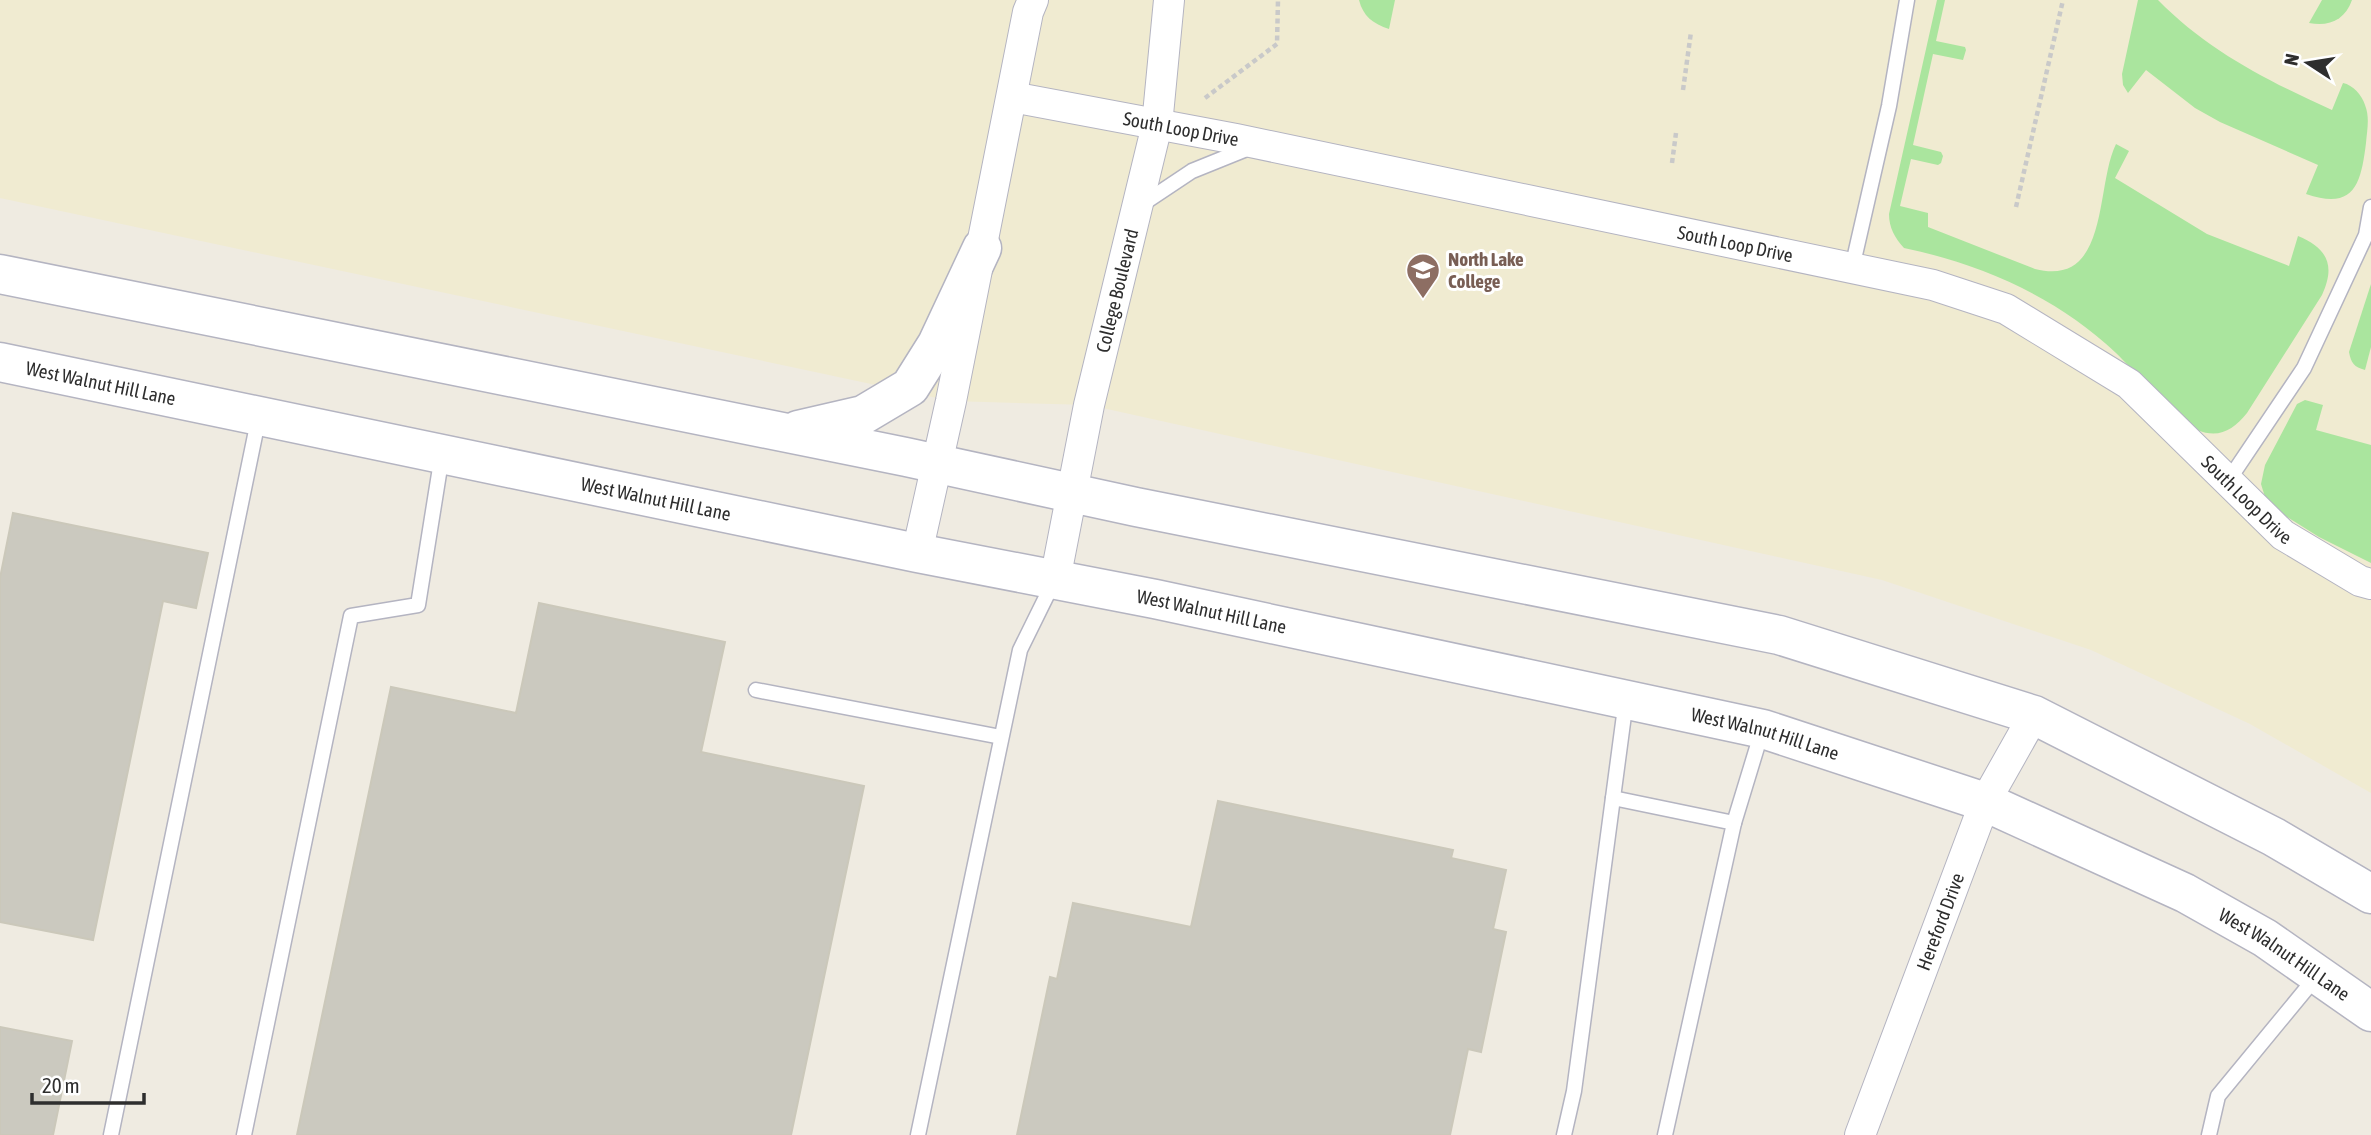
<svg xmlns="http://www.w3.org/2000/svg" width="2371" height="1135" font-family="'Asap Condensed',sans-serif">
  <rect width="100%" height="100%" fill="#efebe1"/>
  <path fill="#f0ebd1" d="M0 0H2371V793L2250 724 2091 650 1882 580 1089 405 951 401 0 198Z"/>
  <g fill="#aae59e">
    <path d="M1359 0H1395L1389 29C1373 24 1363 16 1359 0Z"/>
    <path d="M1937 0H1945L1936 41 1965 47 1966 50 1963 60 1933 54 1913 145 1941 152 1943 156 1941 163 1938 165 1911 159 1900 206 1928 213V227L2035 269C2110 288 2095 186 2116 144L2129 151 2115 178 2207 234 2289 266 2298 236C2327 248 2336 265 2322 295L2247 413C2233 430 2219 439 2197 430 2177 422 2135 371 2116 353 2058 298 1982 264 1904 248 1895 238 1889 228 1889 214Z"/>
    <path d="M2138 0H2158C2208 51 2268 81 2332 110L2343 83C2353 85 2362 95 2365 105 2370 117 2367 131 2366 143 2361 183 2355 211 2306 194L2318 165 2220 122 2195 108 2146 70 2128 93 2123 85 2122 74Z"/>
    <path d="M2322 0H2352C2345 20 2329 27 2309 23Z"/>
    <path d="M2371 284V347L2365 370C2354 367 2351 363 2349 352Z"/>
    <path d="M2305 400 2323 405 2316 430 2371 445V563L2319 537 2273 508 2265 497 2261 484 2265 465 2297 404Z"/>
  </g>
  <g fill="#cbc9bf" stroke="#cbc8ba" stroke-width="2">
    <path d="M13 513 208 553 196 608 163 601 93 940 0 922V578Z"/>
    <path d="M539 603 725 642 701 752 864 786 791 1135H297L391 687 516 713Z"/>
    <path d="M1218 801 1453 850 1451 858 1506 870 1493 929 1506 932 1481 1052 1468 1049 1450 1135H1017L1050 977 1057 979 1073 903 1191 927Z"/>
    <path d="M0 1027 72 1041 53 1135H0Z"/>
  </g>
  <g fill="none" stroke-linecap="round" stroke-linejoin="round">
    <g stroke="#b4b4c1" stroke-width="17">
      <g id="lane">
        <path d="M1141 205 1192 171 1249 148"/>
        <path d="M1852 268 1889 106 1907 0"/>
        <path d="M2228 481 2304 368 2366 235 2371 207"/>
        <path d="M756 690 1001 737"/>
        <path d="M1613 798 1734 823 1665 1135"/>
        <path d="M1734 823 1762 731"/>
        <path d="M111 1135 259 416"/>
        <path d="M244 1135 351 616 418 605 442 455"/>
        <path d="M918 1135 1020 650 1054 581"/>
        <path d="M1564 1135 1574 1091 1626 700"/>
        <path d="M2209 1135 2218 1096 2316 977"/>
      </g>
    </g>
    <g stroke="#b4b4c1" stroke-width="32">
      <g id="street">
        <path id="s1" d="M1012 97 1236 139 1933 285 2006 309 2129 384 2283 535 2360 581 2371 584"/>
        <path d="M917 553 951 401 1028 12 1033 0"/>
        <path id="s2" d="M1055 580 1089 405 1157 125 1169 0"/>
        <path id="s3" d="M1860 1135 1985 802 2034 715"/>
      </g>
    </g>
    <g stroke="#b4b4c1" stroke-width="41">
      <g id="secondary">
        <path d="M0 274 906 457 1136 507 1779 635 2034 715 2274 837 2371 894"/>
        <path id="s4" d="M0 362 917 553 1155 599 1763 729 1985 802 2185 893 2265 938 2371 1012"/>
        <path d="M798 430 863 415 910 387 937 344 982 248"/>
      </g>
    </g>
    <g stroke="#c9c9c9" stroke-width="4.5" stroke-dasharray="5 3.5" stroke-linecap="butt">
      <path d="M1683 90 1691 32"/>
      <path d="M1205 98 1277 44 1278 0"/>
      <path d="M1672 163 1676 133"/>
      <path d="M2016 207 2063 0"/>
    </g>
    <use href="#lane" stroke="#fff" stroke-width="14"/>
    <use href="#street" stroke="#fff" stroke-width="30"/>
    <use href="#secondary" stroke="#fff" stroke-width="38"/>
  </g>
  <defs>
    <g id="university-pin" transform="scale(1.75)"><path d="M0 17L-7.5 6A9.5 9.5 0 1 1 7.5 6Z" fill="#8d6e63" stroke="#fff"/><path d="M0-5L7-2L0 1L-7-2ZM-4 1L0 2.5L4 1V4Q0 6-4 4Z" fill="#fff"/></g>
  </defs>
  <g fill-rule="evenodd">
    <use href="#university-pin" x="1423" y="270"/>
  </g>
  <g text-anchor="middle" stroke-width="6" stroke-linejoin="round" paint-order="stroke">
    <g font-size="19" fill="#2e2e2e" stroke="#fff">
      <text dy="7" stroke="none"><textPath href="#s1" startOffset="172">South Loop Drive</textPath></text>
      <text dy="7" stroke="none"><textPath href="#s1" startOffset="738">South Loop Drive</textPath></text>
      <text dy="7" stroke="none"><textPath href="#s2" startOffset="296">College Boulevard</textPath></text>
      <text dy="7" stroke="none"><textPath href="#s4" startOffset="103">West Walnut Hill Lane</textPath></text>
      <text dy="7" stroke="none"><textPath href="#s1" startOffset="1326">South Loop Drive</textPath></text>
      <text dy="7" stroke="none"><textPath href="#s4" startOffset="670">West Walnut Hill Lane</textPath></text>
      <text dy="7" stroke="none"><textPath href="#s4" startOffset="1237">West Walnut Hill Lane</textPath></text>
      <text dy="7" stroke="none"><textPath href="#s4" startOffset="1804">West Walnut Hill Lane</textPath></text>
      <text dy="7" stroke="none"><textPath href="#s3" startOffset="228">Hereford Drive</textPath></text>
      <text dy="7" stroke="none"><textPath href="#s4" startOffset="2371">West Walnut Hill Lane</textPath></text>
    </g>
    <g font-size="19" font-weight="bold" fill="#785e54" stroke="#fff" text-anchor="start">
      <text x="1448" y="266">North Lake<tspan x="1448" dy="22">College</tspan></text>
    </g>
  </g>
  <g transform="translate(2308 63) rotate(282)" stroke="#ffffff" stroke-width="5" paint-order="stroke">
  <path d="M0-5L12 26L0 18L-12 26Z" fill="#2e2e2e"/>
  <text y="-10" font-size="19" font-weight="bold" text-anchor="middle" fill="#2e2e2e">N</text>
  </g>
  <path d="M32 1093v10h112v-10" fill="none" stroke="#2e2e2e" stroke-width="3.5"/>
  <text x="42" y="1093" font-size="21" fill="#2e2e2e" stroke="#ffffff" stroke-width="5" paint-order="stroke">20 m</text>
</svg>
